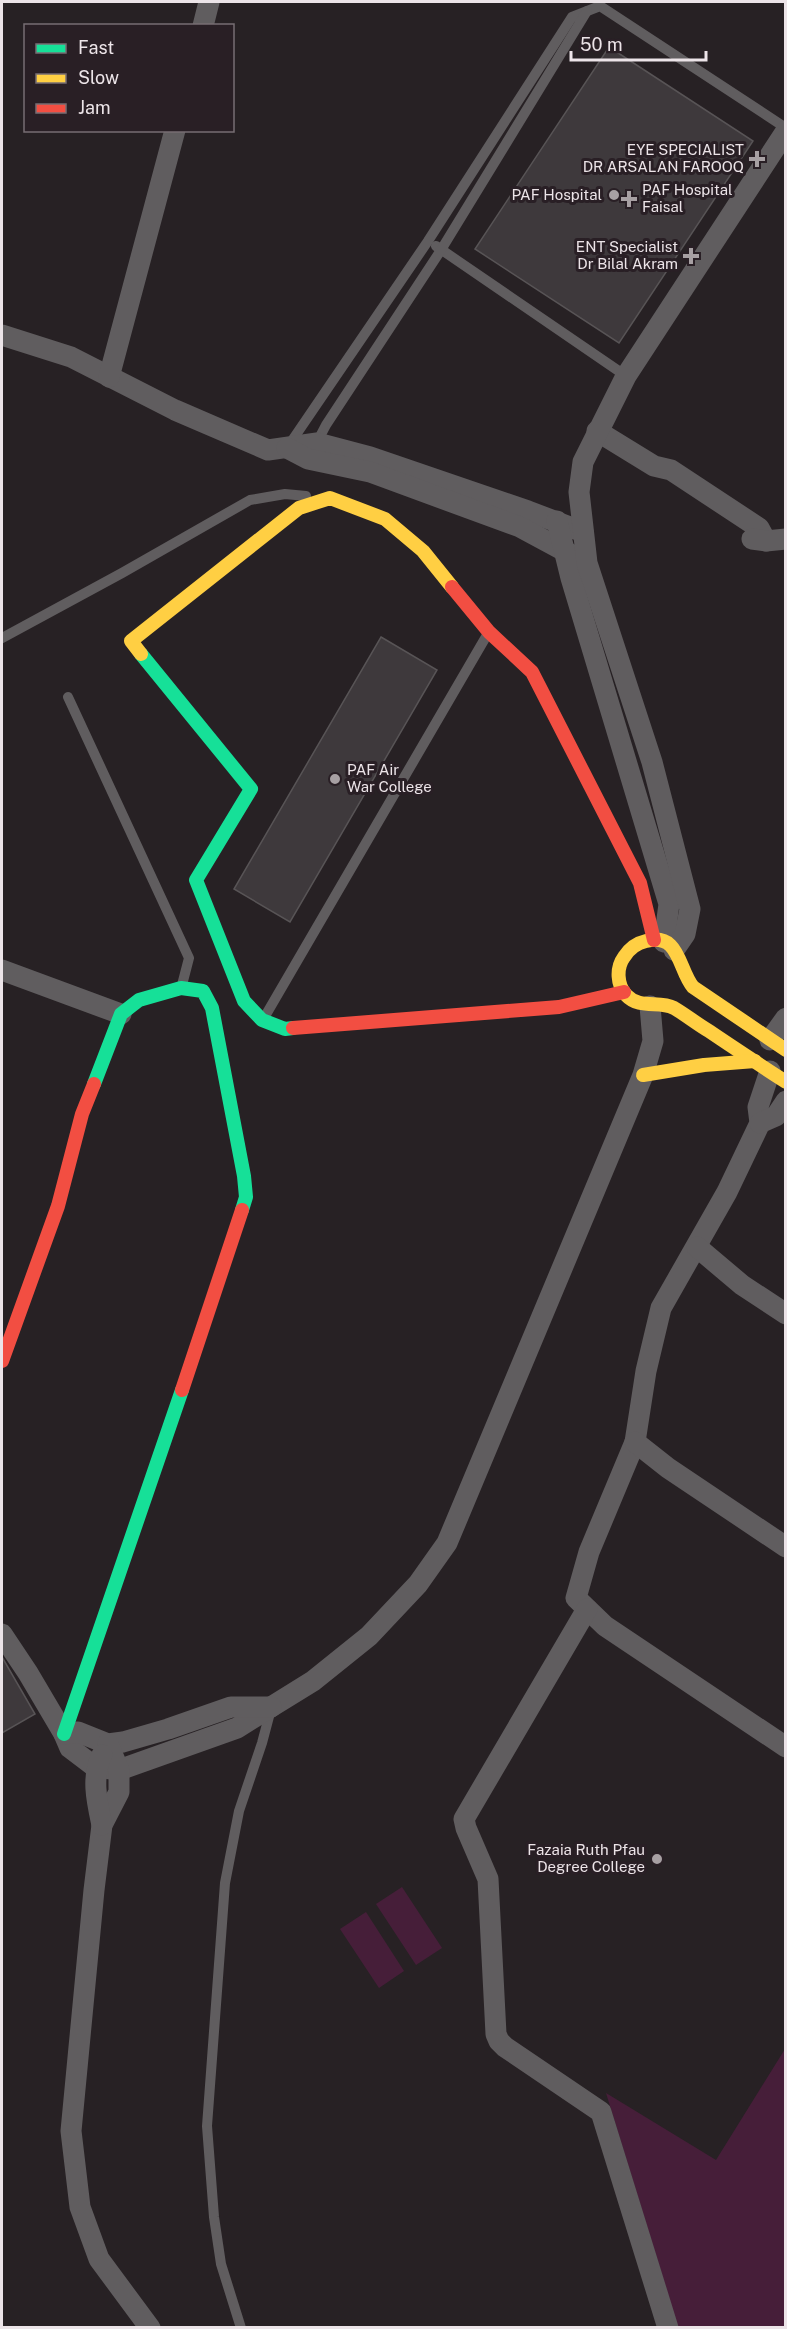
<svg xmlns="http://www.w3.org/2000/svg" width="787" height="2329" font-family="'Public Sans',sans-serif">
  <rect width="100%" height="100%" fill="#272124"/>
  <g fill="#461e39">
    <path d="M402 1887 442 1948 416 1965 376 1904Z"/>
    <path d="M366 1912 404 1971 379 1988 340 1929Z"/>
    <path d="M785 2049V2327H678L606 2093 716 2160Z"/>
  </g>
  <g fill="#3e393c" stroke="#585456" stroke-width="1.5">
    <path d="M609 47 753 141 619 343 475 249Z"/>
    <path d="M381 637 437 670 290 922 234 889Z"/>
    <path d="M2 1657 35 1714 2 1733Z"/>
  </g>
  <g fill="none" stroke-linecap="round" stroke-linejoin="round">
    <g stroke="#605d5f" stroke-width="10">
      <path d="M436 246 626 376"/>
      <path d="M289 445 428 241 572 17 600 6 786 128"/>
      <path d="M315 446 326 425 441 250 587 11"/>
      <path d="M2 638 122 573 250 500 285 494 306 496"/>
      <path d="M68 697 189 958 182 985"/>
      <path d="M264 1018 487 635"/>
      <path d="M241 2328 221 2264 214 2217 207 2126 225 1883 239 1811 262 1743 271 1709"/>
    </g>
    <g stroke="#605d5f" stroke-width="21">
      <path d="M203 26 209 2"/>
      <path d="M2 335 71 357 175 410 268 450 317 443 370 457 528 511 583 532"/>
      <path d="M109 377 175 130"/>
      <path d="M597 431 654 466 671 470 759 528 766 541"/>
      <path d="M287 448 308 459 370 472 520 527 572 555"/>
      <path d="M557 521 571 578 669 904 664 942"/>
      <path d="M752 539 766 541 786 539"/>
      <path d="M674 950 685 934 690 909 652 762 587 563 579 492 583 462 626 376 786 131"/>
      <path d="M2 970 121 1014"/>
      <path d="M770 1040 786 1018"/>
      <path d="M770 1071 758 1107 760 1123 727 1192 661 1308 646 1371 635 1442 589 1552 576 1598 605 1626 786 1747"/>
      <path d="M760 1123 776 1116 786 1101"/>
      <path d="M697 1247 742 1285 786 1314"/>
      <path d="M635 1442 668 1468 786 1547"/>
      <path d="M587 1609 464 1819 466 1828 488 1879 496 2034 499 2041 505 2047 601 2112 668 2328"/>
      <path d="M2 1634 28 1673 64 1734 70 1748 95 1767 119 1770 237 1728 313 1681 369 1636 418 1584 447 1543 643 1075 653 1041 650 1006"/>
      <path d="M64 1734 78 1732 108 1744 123 1742 168 1729 231 1707H271"/>
      <path d="M108 1744 119 1770V1792L102 1825 94 1890 71 2131 80 2207 99 2259 150 2328"/>
      <path d="M102 1755C91 1777 97 1802 102 1825"/>
    </g>
    <g stroke="#16e098" stroke-width="14">
      <path d="M141 654 251 789 196 880 244 1001 262 1020 285 1029 293 1028"/>
      <path d="M94 1084 121 1014 139 1000 181 988 203 991 212 1008 244 1176 246 1197 242 1210"/>
      <path d="M64 1734 182 1390"/>
    </g>
    <g stroke="#ffcf43" stroke-width="14">
      <path d="M141 654 131 641 299 508 330 498 385 519 423 551 452 587"/>
      <path d="M786 1050 693 987C678 969 680 932 646 941 637 943 629 949 624 957 616 968 617 985 626 995 640 1010 659 1000 674 1008 686 1015 697 1024 709 1031 734 1048 760 1065 786 1082"/>
      <path d="M643 1075 704 1065 755 1061"/>
    </g>
    <g stroke="#f24e42" stroke-width="14">
      <path d="M452 587 489 632 532 672 640 883 654 940"/>
      <path d="M293 1028 559 1007 624 992"/>
      <path d="M2 1361 58 1206 82 1114 94 1084"/>
      <path d="M182 1390 242 1210"/>
    </g>
  </g>
  <g fill="#a7a0a3" stroke="#291f25" stroke-width="2">
    <path d="M754 150h6v6h6v6h-6v6h-6v-6h-6v-6h6z"/>
    <circle cx="614" cy="195" r="6"/>
    <path d="M626 190h6v6h6v6h-6v6h-6v-6h-6v-6h6z"/>
    <path d="M688 247h6v6h6v6h-6v6h-6v-6h-6v-6h6z"/>
    <circle cx="335" cy="779" r="6"/>
    <circle cx="657" cy="1859" r="6"/>
  </g>
  <g text-anchor="middle" stroke-width="6" stroke-linejoin="round" paint-order="stroke">
    <g font-size="15" fill="#ece4e8" stroke="#291f25" text-anchor="end">
      <text x="744" y="155">EYE SPECIALIST<tspan x="744" dy="17">DR ARSALAN FAROOQ</tspan></text>
      <text x="642" y="195" text-anchor="start">PAF Hospital<tspan x="642" dy="17">Faisal</tspan></text>
      <text x="602" y="200">PAF Hospital</text>
      <text x="678" y="252">ENT Specialist<tspan x="678" dy="17">Dr Bilal Akram</tspan></text>
      <text x="347" y="775" text-anchor="start">PAF Air<tspan x="347" dy="17">War College</tspan></text>
      <text x="645" y="1855">Fazaia Ruth Pfau<tspan x="645" dy="17">Degree College</tspan></text>
    </g>
  </g>
  <rect width="787" height="2329" fill="none" stroke="#ece4e8" stroke-width="6"/>
  <rect x="24" y="24" width="210" height="108" fill="#291f25" stroke="#776e73" stroke-width="1.5"/>
  <rect x="36" y="44" width="30" height="9" fill="#16e098" stroke="#776e73" stroke-width="1.5"/>
  <text x="78" y="54" font-size="18" fill="#ece4e8">Fast</text>
  <rect x="36" y="74" width="30" height="9" fill="#ffcf43" stroke="#776e73" stroke-width="1.5"/>
  <text x="78" y="84" font-size="18" fill="#ece4e8">Slow</text>
  <rect x="36" y="104" width="30" height="9" fill="#f24e42" stroke="#776e73" stroke-width="1.5"/>
  <text x="78" y="114" font-size="18" fill="#ece4e8">Jam</text>
  <path d="M571 51v9h135v-9" fill="none" stroke="#ece4e8" stroke-width="3"/>
  <text x="580" y="51" font-size="18" fill="#ece4e8" stroke="#291f25" stroke-width="4.5" paint-order="stroke">50 m</text>
</svg>
